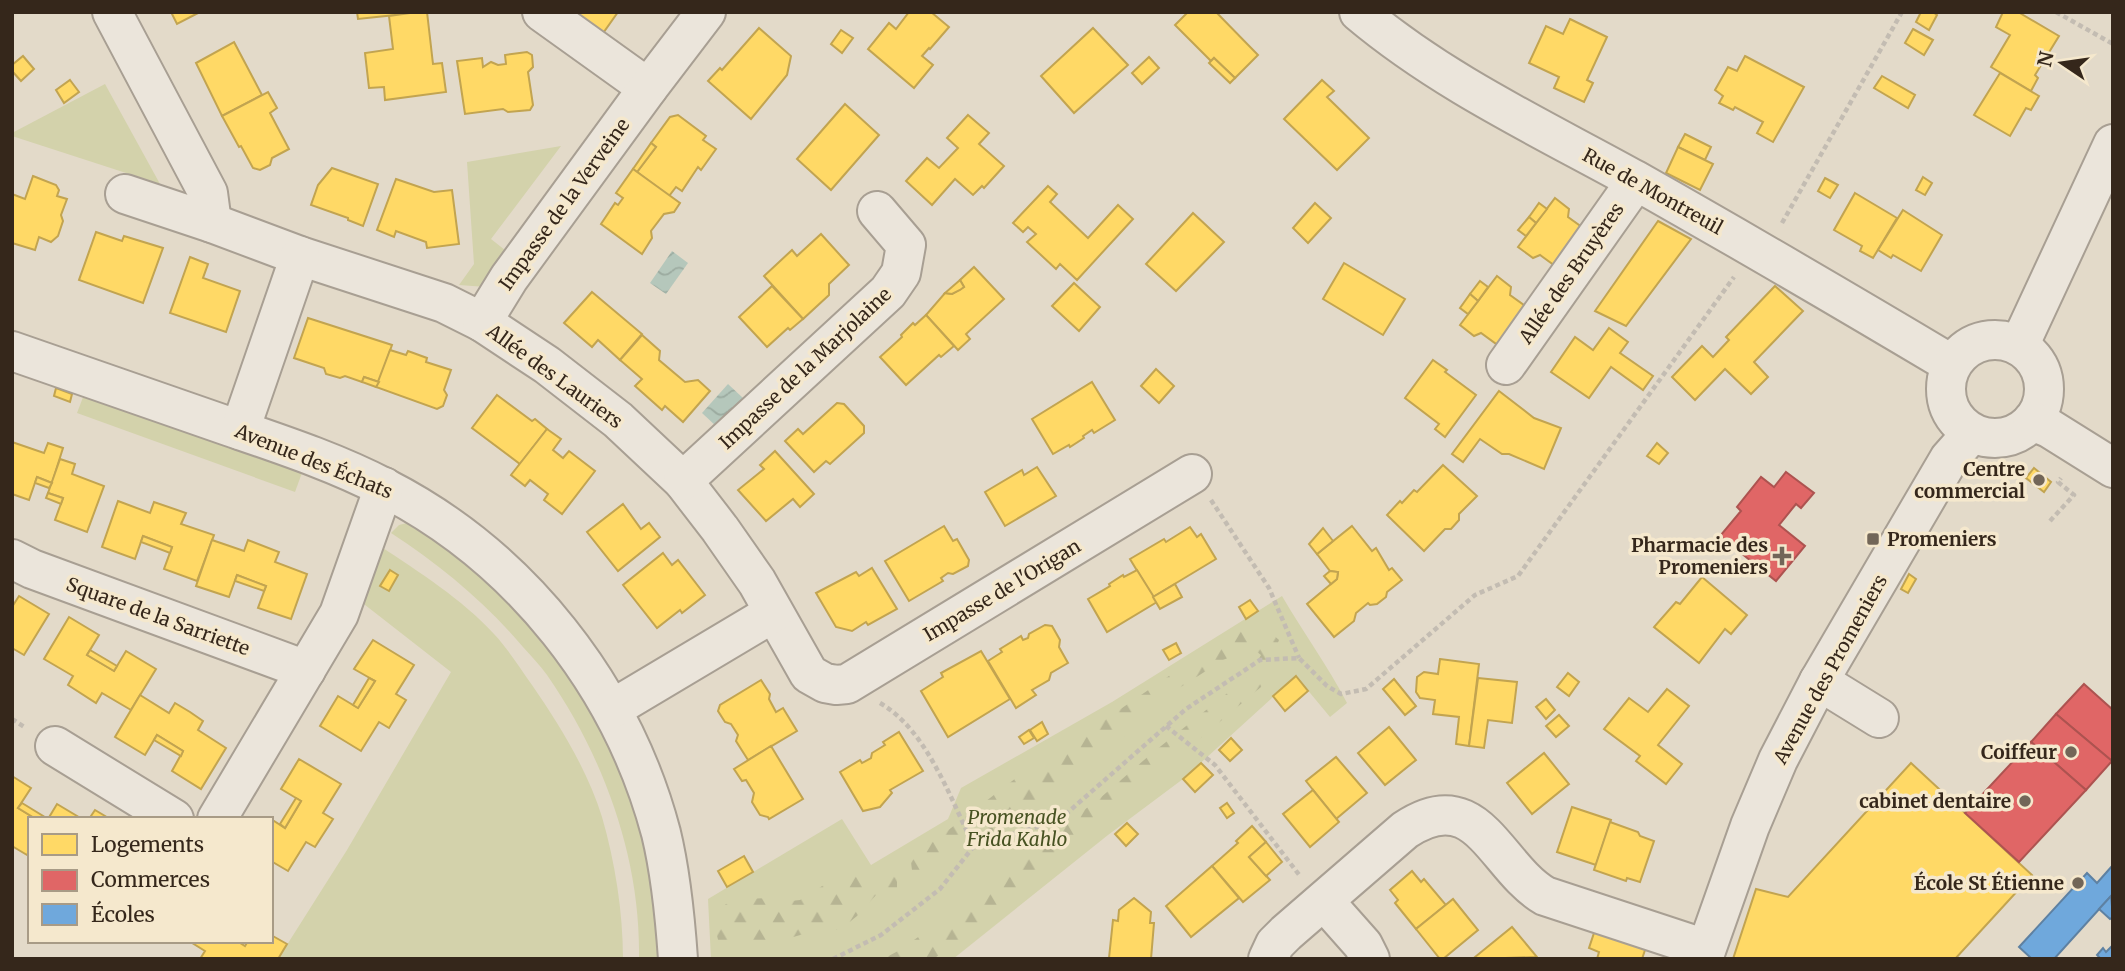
<svg xmlns="http://www.w3.org/2000/svg" width="2125" height="971" font-family="Merriweather,serif">
  <defs>
    <pattern id="forest-firs" width="22" height="20" patternUnits="userSpaceOnUse" patternTransform="scale(1.75)"><rect width="22" height="20" fill="#d3d2ab"/><path d="M5 1l3.5 6h-7zM16 11l3.5 6h-7z" fill="#b6b493"/></pattern>
    <pattern id="water-waves" width="16" height="10" patternUnits="userSpaceOnUse" patternTransform="scale(1.75)"><rect width="16" height="10" fill="#b5c7bb"/><path d="M0 5q4-4 8 0t8 0" fill="none" stroke="#9caba0"/></pattern>
  </defs>
  <rect width="100%" height="100%" fill="#e3dac9"/>
  <g fill="#d3d2ab">
    <path d="M105 84 160 184 12 136V133Z"/>
    <path d="M561 146 491 239 510 254 486 287 459 285 474 264 467 162Z"/>
    <path d="M85 392 303 470 295 492 77 413Z"/>
    <path d="M411 522 485 575 550 644 603 726 643 827 654 883 661 959H639C641 859 604 757 547 675 540 665 531 656 523 647 485 602 440 565 391 533L399 525Z"/>
    <path d="M380 546C419 572 462 599 494 634 508 649 520 668 532 685 559 724 588 771 602 817 615 862 623 912 623 959H278L347 850 451 672 360 601Z"/>
    <path d="M1282 596C1303 632 1328 666 1347 703L1330 717 1296 676 1183 779 1108 835 953 959H711L708 899 842 819 871 865 948 819 961 788 1112 702Z"/>
  </g>
  <g fill="url(#forest-firs)">
    <path d="M1262 625 1279 640 1261 687 1125 802 1067 856 983 927 933 959H883L898 951 966 904 1049 836 1099 799 1151 754 1250 675 1261 655 1252 648 1223 660 1170 694 1110 750 996 829 928 870H912L910 855 938 838 1016 778 1068 745 1179 669 1240 630Z"/>
    <path d="M862 874H897V889L877 894 857 916 841 929 807 933 773 943 741 944 720 947 712 917 726 904 739 899 771 898 781 902 800 900 838 876Z"/>
  </g>
  <g fill="url(#water-waves)">
    <path d="M672 251 688 263 666 294 650 283Z"/>
    <path d="M728 384 743 398 717 427 702 413Z"/>
  </g>
  <g fill="#ffd966" stroke="#c2a450" stroke-width="2">
    <path d="M171 12H200L177 24Z"/>
    <path d="M357 12H395V15L358 19Z"/>
    <path d="M417 12H427L433 64 442 63 446 92 385 100 384 87 369 88 365 53 393 49 389 16Z"/>
    <path d="M568 12H618L601 36Z"/>
    <path d="M909 12H931L949 27 930 49 929 48 922 56 933 65 914 88 868 49 889 23 896 29Z"/>
    <path d="M1188 12H1216L1258 55 1235 78 1214 58 1211 61 1175 25Z"/>
    <path d="M1921 12H1933L1937 15 1929 30 1916 22Z"/>
    <path d="M2003 12H2018L2059 36 2035 75 2038 78 2031 91 1991 67 2010 35 1996 27Z"/>
    <path d="M1570 19 1607 37 1587 80 1593 83 1584 102 1554 88 1559 77 1529 63 1546 26 1563 34Z"/>
    <path d="M759 28 791 56 787 75 751 119 708 81 720 68 722 70Z"/>
    <path d="M1093 28 1128 65 1074 113 1041 76Z"/>
    <path d="M1913 29 1933 40 1924 55 1905 43Z"/>
    <path d="M841 30 853 38 842 53 831 44Z"/>
    <path d="M234 42 262 95 222 116 196 63Z"/>
    <path d="M527 52 532 55 533 67 528 72 533 105 530 110 508 112 503 109 465 114 457 61 482 58 483 67 491 62 498 65 506 64 505 55Z"/>
    <path d="M23 56 34 69 21 81 12 71V65Z"/>
    <path d="M1745 56 1804 87 1773 142 1757 133 1763 122 1735 107 1733 110 1719 103 1723 96 1715 90 1728 67 1737 71Z"/>
    <path d="M1149 57 1159 68 1142 84 1132 73Z"/>
    <path d="M1214 58 1235 78 1230 83 1209 63Z"/>
    <path d="M2000 73 2039 96 2031 110 2026 108 2010 136 1974 115Z"/>
    <path d="M1882 76 1915 95 1908 108 1874 88Z"/>
    <path d="M70 80 79 92 64 103 56 90Z"/>
    <path d="M1322 80 1334 91 1327 97 1369 138 1337 170 1284 119Z"/>
    <path d="M268 92 277 108 270 113 289 149 272 158 270 165 260 170 253 168 241 146 239 147 222 116Z"/>
    <path d="M845 104 879 135 831 190 797 159Z"/>
    <path d="M678 115 706 136 703 140 716 149 701 170 698 167 682 191 676 187 669 196 637 172 656 147 651 143 670 117Z"/>
    <path d="M968 115 989 133 979 144 1004 166 984 188 982 186 973 195 955 179 932 205 906 181 927 158 939 168 958 148 947 138Z"/>
    <path d="M1685 134 1711 147 1705 160 1678 147Z"/>
    <path d="M651 143 656 147 637 172 633 169Z"/>
    <path d="M1678 147 1713 164 1700 190 1666 173Z"/>
    <path d="M332 168 378 184 363 226 348 220V218L311 205 318 185Z"/>
    <path d="M633 169 680 203 674 212 664 214 651 231 652 238 642 254 601 224 615 203 618 205 623 198 616 193Z"/>
    <path d="M33 176 56 185 59 190 57 196 67 199 61 215 63 221 58 236 51 242 39 237 35 250 12 243V194L25 199Z"/>
    <path d="M1923 177 1932 183 1925 195 1916 190Z"/>
    <path d="M1825 178 1838 185 1830 198 1818 191Z"/>
    <path d="M396 179 434 192 452 190 459 244 427 248 426 242 396 231 394 237 377 230Z"/>
    <path d="M1048 186 1057 194 1050 202 1088 238 1118 205 1133 219 1077 280 1060 264 1056 269 1027 242 1036 234 1028 227 1023 232 1013 223Z"/>
    <path d="M1855 193 1897 218 1873 258 1860 251 1862 246 1834 230Z"/>
    <path d="M1555 198 1569 209 1568 217 1586 230 1558 268 1540 255 1533 258 1518 247Z"/>
    <path d="M1315 203 1331 218 1308 243 1293 228Z"/>
    <path d="M1539 203 1547 209 1536 223 1529 217Z"/>
    <path d="M1903 210 1942 235 1921 271 1893 255 1891 258 1878 250Z"/>
    <path d="M1193 213 1224 242 1176 291 1146 264Z"/>
    <path d="M1529 217 1536 223 1526 236 1518 230Z"/>
    <path d="M1658 221 1691 239 1626 326 1595 311Z"/>
    <path d="M96 232 122 241 124 236 163 248 143 303 79 280Z"/>
    <path d="M821 234 849 265 829 284V295L803 319 764 276 792 250 797 256Z"/>
    <path d="M190 257 208 264 203 278 240 291 226 332 170 313Z"/>
    <path d="M1344 263 1405 299 1383 335 1323 299Z"/>
    <path d="M974 267 1004 299 966 334 970 339 958 350 926 315 945 293 952 294 964 287 960 280Z"/>
    <path d="M1497 276 1511 287 1510 295 1528 308 1499 346 1481 333 1474 336 1460 325Z"/>
    <path d="M960 280 964 287 960 290 952 294 945 293Z"/>
    <path d="M1480 281 1488 287 1478 301 1470 294Z"/>
    <path d="M1074 283 1100 307 1079 331 1052 306Z"/>
    <path d="M772 286 803 319 790 330 788 328 767 347 739 317Z"/>
    <path d="M1775 286 1803 311 1754 362 1768 377 1751 394 1725 369 1695 400 1672 377 1702 346 1713 357 1729 340 1726 337Z"/>
    <path d="M592 292 642 334 620 360 598 340 592 347 564 323Z"/>
    <path d="M1470 294 1478 301 1468 314 1460 308Z"/>
    <path d="M926 315 954 346 941 357 939 355 906 385 880 357 902 337 901 335 913 323 915 325Z"/>
    <path d="M308 318 392 345 379 382 364 377 362 382 345 376 340 378 326 374 324 368 294 358Z"/>
    <path d="M1609 328 1628 342 1620 353 1653 376 1643 390 1611 367 1589 398 1551 372 1575 337 1593 350Z"/>
    <path d="M642 335 660 351 659 360 685 382 698 380 710 391 683 422 665 406 662 410 635 386 642 379 620 360Z"/>
    <path d="M390 350 406 355 408 351 427 358 426 362 451 370 444 390 447 395 443 406 437 409 376 387Z"/>
    <path d="M1433 360 1447 370 1445 372 1476 395 1445 437 1435 429 1439 424 1405 398Z"/>
    <path d="M1156 369 1174 386 1159 403 1141 386Z"/>
    <path d="M364 377 379 382 376 387 362 382Z"/>
    <path d="M1092 382 1115 420 1094 433 1092 430 1083 436 1084 438 1070 447 1069 445 1053 454 1032 419Z"/>
    <path d="M56 388 72 394 70 402 54 396Z"/>
    <path d="M1499 391 1534 418 1561 428 1544 469 1509 454H1502L1480 439 1463 462 1452 454Z"/>
    <path d="M497 395 532 421 535 419 547 429 520 464 472 428Z"/>
    <path d="M837 403 844 404 864 426V433L830 464 826 461 814 472 785 441 798 429 803 434Z"/>
    <path d="M547 429 561 439 553 450 563 458 569 451 595 471 562 514 544 500 548 494 530 480 525 486 511 475Z"/>
    <path d="M12 442 44 453 48 443 63 448 52 483 37 477 29 500 12 494Z"/>
    <path d="M1657 443 1668 453 1659 464 1647 456Z"/>
    <path d="M775 451 814 494 800 507 793 499 766 521 738 490 764 469 760 465Z"/>
    <path d="M60 459 75 464 72 474 104 486 87 532 55 520 63 498 48 493Z"/>
    <path d="M1443 465 1477 496 1459 514V520L1451 529H1445L1424 551 1387 515 1400 501 1402 503 1414 490 1417 492Z"/>
    <path d="M1037 467 1056 496 1005 526 985 492 1022 470 1024 475Z"/>
    <path d="M2034 468 2051 482 2044 492 2026 478Z"/>
    <path d="M37 477 52 483 49 488 35 483Z"/>
    <path d="M48 493 63 498 61 504 46 498Z"/>
    <path d="M118 501 150 513 154 502 186 513 181 524 214 535 197 581 164 569 172 547 143 536 135 559 102 547Z"/>
    <path d="M623 504 641 529 649 523 660 537 618 571 587 532Z"/>
    <path d="M944 526 953 541 957 539 969 560 968 566 953 574 948 573 941 578 943 581 909 601 885 561Z"/>
    <path d="M1352 526 1372 551 1376 548 1389 570 1392 568 1402 580 1387 592 1386 597 1377 604 1370 605 1368 603 1356 613 1354 621 1334 637 1307 604 1337 579 1338 572 1330 571 1317 554Z"/>
    <path d="M1190 527 1197 537 1201 534 1216 559 1153 597 1130 559 1164 539 1166 542Z"/>
    <path d="M1323 528 1333 541 1317 554 1309 544Z"/>
    <path d="M143 536 172 547 170 553 141 542Z"/>
    <path d="M212 540 244 551 248 540 279 552 275 562 307 574 291 619 258 608 266 586 237 575 229 597 196 586Z"/>
    <path d="M663 553 672 565 678 560 705 595 682 613 680 610 657 628 623 585Z"/>
    <path d="M872 568 897 609 868 625 866 622 852 631 836 627 816 593 856 572 859 576Z"/>
    <path d="M390 570 398 575 389 591 380 586Z"/>
    <path d="M1137 570 1157 602 1107 632 1088 599 1110 586 1109 584 1123 575 1124 577Z"/>
    <path d="M1330 571 1338 572 1337 579 1331 584 1324 576Z"/>
    <path d="M1909 574 1916 579 1908 593 1901 589Z"/>
    <path d="M237 575 266 586 264 591 235 581Z"/>
    <path d="M1702 577 1747 615 1731 634 1725 629 1699 663 1654 627 1676 602 1680 604Z"/>
    <path d="M1175 584 1182 597 1160 609 1153 597Z"/>
    <path d="M19 596 49 614 24 655 12 648V607Z"/>
    <path d="M1250 600 1258 611 1246 619 1239 607Z"/>
    <path d="M69 617 99 635 87 655 114 671 126 651 156 669 131 710 102 693 96 703 68 685 73 676 44 659Z"/>
    <path d="M1045 625 1052 626 1060 640 1059 647 1068 663 1051 673 1049 680 1032 690 1036 695 1016 708 988 661 1002 652 1000 649 1021 636 1023 640 1028 638 1029 634Z"/>
    <path d="M373 640 414 665 396 694 406 700 389 728 379 722 361 751 320 726 338 696 358 708 375 681 354 669Z"/>
    <path d="M1176 643 1181 653 1169 660 1163 650Z"/>
    <path d="M90 650 117 666 114 671 87 655Z"/>
    <path d="M981 651 1010 699 948 737 921 691 943 677 941 673Z"/>
    <path d="M1440 659 1479 664 1469 746 1456 744 1459 717 1433 714 1435 700 1420 698 1416 692 1417 677 1424 672 1438 674Z"/>
    <path d="M1568 673 1579 682 1569 696 1557 687Z"/>
    <path d="M1296 676 1308 691 1285 711 1273 696Z"/>
    <path d="M369 678 375 681 358 708 353 705Z"/>
    <path d="M1478 678 1517 682 1512 723 1488 720 1484 748 1469 746Z"/>
    <path d="M1394 679 1416 706 1405 715 1383 689Z"/>
    <path d="M761 680 770 694 769 699 776 712 783 708 797 731 748 760 736 741 738 735 731 724 725 722 718 711 720 705Z"/>
    <path d="M1667 689 1689 706 1658 745 1682 764 1666 784 1636 761 1640 756 1604 729 1629 698 1648 712Z"/>
    <path d="M140 695 169 713 175 703 190 712 203 721 198 730 226 748 201 789 172 771 183 751 157 735 145 755 115 737Z"/>
    <path d="M1546 699 1555 710 1546 719 1536 707Z"/>
    <path d="M1559 715 1569 726 1556 737 1546 726Z"/>
    <path d="M1042 722 1048 734 1037 741 1030 730Z"/>
    <path d="M1389 727 1416 760 1385 785 1358 753Z"/>
    <path d="M1029 730 1034 738 1024 744 1019 737Z"/>
    <path d="M899 732 923 771 890 790 892 793 880 807 863 811 840 772 860 760 862 763 871 758 872 753 885 745 883 742Z"/>
    <path d="M157 735 183 751 181 756 154 740Z"/>
    <path d="M1231 738 1242 750 1230 761 1219 750Z"/>
    <path d="M771 746 803 799 769 819 768 817 760 815 752 802 754 793 746 780 742 781 734 769Z"/>
    <path d="M1544 753 1569 784 1532 814 1507 783Z"/>
    <path d="M1336 757 1367 793 1336 819 1306 781Z"/>
    <path d="M299 759 341 784 323 813 333 819 315 847 306 842 288 871 271 861V819L285 828 301 801 281 789Z"/>
    <path d="M1201 763 1213 775 1195 792 1183 779Z"/>
    <path d="M1911 763 2032 875 1955 959H1733L1756 889 1788 897Z"/>
    <path d="M12 776 31 788 18 808 36 819H30V850L27 855 12 846Z"/>
    <path d="M1313 790 1339 822 1310 847 1283 814Z"/>
    <path d="M296 798 301 801 285 828 280 824Z"/>
    <path d="M22 803 48 819H36L18 808Z"/>
    <path d="M1227 803 1234 813 1227 818 1220 808Z"/>
    <path d="M57 804 82 819H48Z"/>
    <path d="M1572 807 1611 820 1596 865 1557 852Z"/>
    <path d="M95 810 110 819H89Z"/>
    <path d="M1610 822 1638 832 1640 836 1654 841 1640 882 1627 878 1626 881 1594 870Z"/>
    <path d="M1127 823 1138 834 1126 846 1115 834Z"/>
    <path d="M1252 826 1266 842 1249 857 1270 880 1243 902 1212 866 1238 843 1236 841Z"/>
    <path d="M1266 842 1282 862 1266 876 1249 857Z"/>
    <path d="M744 856 753 872 727 887 718 871Z"/>
    <path d="M1212 866 1239 898 1191 937 1166 906Z"/>
    <path d="M1412 871 1421 882 1424 879 1446 905 1416 929 1395 903 1398 900 1390 890Z"/>
    <path d="M1134 898 1151 912 1150 923H1154L1151 959 1109 958 1113 920 1118 921 1119 910Z"/>
    <path d="M1453 899 1478 930 1443 959H1440L1416 929Z"/>
    <path d="M1512 927 1537 957 1477 959 1475 957Z"/>
    <path d="M1595 930 1646 947 1642 959H1597L1599 952 1589 948Z"/>
    <path d="M271 935 287 944 278 959H200L205 951 189 941H237L245 946 248 941H271Z"/>
  </g>
  <g fill="#e06666" stroke="#ad5350" stroke-width="2">
    <path d="M1786 472 1814 493 1801 508 1796 504 1779 525 1805 546 1776 581 1720 536 1741 511 1737 507 1761 477 1774 487Z"/>
    <path d="M2084 684 2113 710 2112 761 2056 714Z"/>
    <path d="M2056 714 2112 761 2086 790 2031 742Z"/>
    <path d="M2031 742 2086 790 2019 862 1965 813Z"/>
  </g>
  <g fill="#6fa8dc" stroke="#5e81a2" stroke-width="2">
    <path d="M2113 865V897L2111 896 2054 959H2032L2019 947 2087 873 2097 883Z"/>
    <path d="M2111 896 2113 917 2110 919 2099 909Z"/>
    <path d="M2113 945V956L2110 959H2101L2097 955 2103 948 2106 952Z"/>
  </g>
  <g fill="none" stroke-linecap="round" stroke-linejoin="round">
    <g stroke="#a89f93" stroke-width="42">
      <g id="minor">
        <path d="M112 12 208 193 212 223"/>
        <path d="M542 12 648 88"/>
        <path d="M1359 12C1442 82 1541 128 1635 180 1741 240 1847 302 1951 364"/>
        <path d="M125 194 212 223 300 256 444 303 482 322 547 365 618 420 683 481 720 529 757 582 809 674 825 683 836 685 847 684 1192 474"/>
        <path d="M482 322 509 278 648 88 706 12"/>
        <circle cx="1995" cy="389" r="49"/>
        <path d="M2019 346 2113 144"/>
        <path d="M12 351C82 375 152 400 222 424 277 443 333 461 385 488 520 557 622 686 661 833 671 874 675 916 678 959"/>
        <path d="M1506 365 1636 181"/>
        <path d="M2032 421 2049 428 2113 468"/>
        <path d="M240 430 300 256"/>
        <path d="M683 481 888 292 901 273 906 245 877 211"/>
        <path d="M12 559 32 569 306 670"/>
        <path d="M1819 681 1879 718"/>
        <path d="M612 709 773 613"/>
        <path d="M55 746 174 819"/>
        <path d="M217 819 339 614 384 487"/>
        <path d="M1324 901 1363 945 1370 959"/>
        <path d="M1268 959 1275 944 1286 933 1405 830C1478 781 1495 867 1545 896L1706 949"/>
        <path d="M1703 959 1750 826 1778 760 1819 681 1949 459 1972 433"/>
      </g>
    </g>
    <g stroke="#c3bcb2" stroke-width="4.5" stroke-dasharray="5 3.5" stroke-linecap="butt">
      <path d="M2056 12 2113 44"/>
      <path d="M1782 223 1902 12"/>
      <path d="M1211 500 1269 588 1299 658"/>
      <path d="M2050 521 2074 495 2058 482 2061 478"/>
      <path d="M880 703C927 730 950 798 974 846"/>
      <path d="M12 719 26 728"/>
      <path d="M1166 726 1215 765 1300 876"/>
      <path d="M833 959 881 935 940 889 974 846 1059 820 1186 709 1260 660 1299 658 1327 686 1341 694 1366 689 1475 595 1518 576 1734 277"/>
    </g>
    <use href="#minor" stroke="#ebe5db" stroke-width="38"/>
  </g>
  <g fill="#726658" stroke="#f5e8cd" stroke-width="2.5">
    <circle cx="2039" cy="480" r="7"/>
    <rect x="1866" y="532" width="14" height="14" rx="3.5"/>
    <path d="M1778.5 545.5h7v7h7v7h-7v7h-7v-7h-7v-7h7z"/>
    <circle cx="2071" cy="752" r="7"/>
    <circle cx="2025" cy="801" r="7"/>
    <circle cx="2078" cy="883" r="7"/>
  </g>
  <g text-anchor="middle" stroke-width="7" stroke-linejoin="round" paint-order="stroke">
    <g font-size="19" fill="#35271b" stroke="#f5e8cd">
      <text transform="translate(1653 191) rotate(29)" y="7">Rue de Montreuil</text>
      <text transform="translate(564 204) rotate(-54)" y="7">Impasse de la Verveine</text>
      <text transform="translate(1571 273) rotate(-55)" y="7">Allée des Bruyères</text>
      <text transform="translate(805 368) rotate(-43)" y="7">Impasse de la Marjolaine</text>
      <text transform="translate(555 376) rotate(36)" y="7">Allée des Lauriers</text>
      <text transform="translate(314 461) rotate(22)" y="7">Avenue des Échats</text>
      <text transform="translate(1002 590) rotate(-31)" y="7">Impasse de l'Origan</text>
      <text transform="translate(158 616) rotate(20)" y="7">Square de la Sarriette</text>
      <text transform="translate(1830 669) rotate(-61)" y="7">Avenue des Promeniers</text>
    </g>
    <g font-size="19" font-weight="bold" fill="#35271b" stroke="#f5e8cd" text-anchor="end">
      <text x="2025" y="476">Centre<tspan x="2025" dy="22">commercial</tspan></text>
      <text x="1887" y="546" text-anchor="start">Promeniers</text>
      <text x="1768" y="552">Pharmacie des<tspan x="1768" dy="22">Promeniers</tspan></text>
      <text x="2057" y="759">Coiffeur</text>
      <text x="2011" y="808">cabinet dentaire</text>
      <text x="2064" y="890">École St Étienne</text>
    </g>
    <g font-size="19" font-style="italic" fill="#475222" stroke="#f5e8cd">
      <text x="1017" y="824">Promenade<tspan x="1017" dy="22">Frida Kahlo</tspan></text>
    </g>
  </g>
  <rect width="2125" height="971" fill="none" stroke="#35271b" stroke-width="28"/>
  <rect x="28" y="817" width="245" height="126" fill="#f5e8cd" stroke="#a89b86" stroke-width="2"/>
  <rect x="42" y="834" width="35" height="21" fill="#ffd966" stroke="#a89b86" stroke-width="2"/>
  <text x="91" y="852" font-size="21" fill="#35271b">Logements</text>
  <rect x="42" y="870" width="35" height="21" fill="#e06666" stroke="#a89b86" stroke-width="2"/>
  <text x="91" y="887" font-size="21" fill="#35271b">Commerces</text>
  <rect x="42" y="904" width="35" height="21" fill="#6fa8dc" stroke="#a89b86" stroke-width="2"/>
  <text x="91" y="922" font-size="21" fill="#35271b">Écoles</text>
  <g transform="translate(2062 63) rotate(283)" stroke="#f5e8cd" stroke-width="5" paint-order="stroke">
  <path d="M0-5L12 26L0 18L-12 26Z" fill="#35271b"/>
  <text y="-10" font-size="19" font-weight="bold" text-anchor="middle" fill="#35271b">N</text>
  </g>
</svg>
